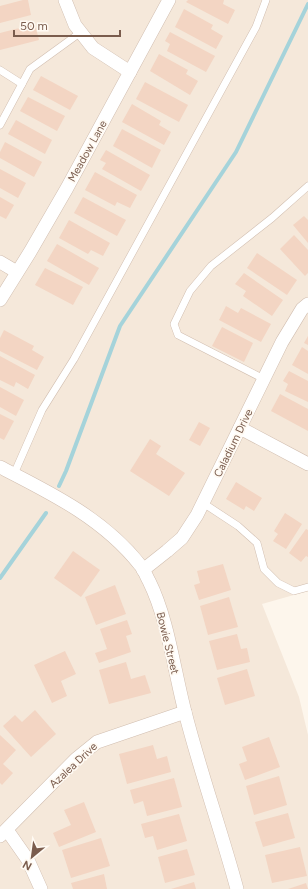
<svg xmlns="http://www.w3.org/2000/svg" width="308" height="889" font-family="Figtree,sans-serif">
  <rect width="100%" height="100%" fill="#fdf6ec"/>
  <path fill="#f5e8da" d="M0 0H308V591L262 604 299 697 308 735V889H0Z"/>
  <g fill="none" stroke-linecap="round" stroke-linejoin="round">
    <g stroke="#a5d3da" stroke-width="4">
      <path d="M59 486 66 471 120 326 236 152 308 4"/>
      <path d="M0 578 46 513"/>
    </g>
  </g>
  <g fill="#f3d5c3">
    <path d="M23 0H28L31 15 0 23V6Z"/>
    <path d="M188 0H224L223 4 235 10 228 24 186 2Z"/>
    <path d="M184 9 213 25 211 29 223 36 216 49 175 27Z"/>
    <path d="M35 24 39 40 0 50V33Z"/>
    <path d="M170 32 215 56 206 72 167 51 170 44 165 41Z"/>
    <path d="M159 54 188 70 186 74 198 81 190 95 150 71Z"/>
    <path d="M41 76 78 96 70 110 33 90Z"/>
    <path d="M145 82 188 105 179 122 136 99Z"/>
    <path d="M28 97 65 116 57 131 20 111Z"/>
    <path d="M132 104 161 121 159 125 171 132 164 145 122 122Z"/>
    <path d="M16 120 52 140 45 154 8 134Z"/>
    <path d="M122 129 161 150 152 168 113 146Z"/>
    <path d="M5 142 42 162 34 177 0 158V152Z"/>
    <path d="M106 150 150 175 141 191 102 169 106 163 100 160Z"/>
    <path d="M0 169 26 183 18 198 0 188Z"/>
    <path d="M95 172 137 195 130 208 117 202 115 206 85 190Z"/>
    <path d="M0 197 14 205 6 219 0 216Z"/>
    <path d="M83 197 126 220 117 236 74 213Z"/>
    <path d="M304 216 308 220V243L293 225Z"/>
    <path d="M69 220 110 243 103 256 91 250 88 254 59 238Z"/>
    <path d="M294 235 308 250V273L305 276 280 249Z"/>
    <path d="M57 244 99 268 89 285 47 261Z"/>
    <path d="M257 253 297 280 287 295 247 268Z"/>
    <path d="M45 268 83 287 73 305 35 285Z"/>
    <path d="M244 273 283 300 272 316 243 296 246 291 235 284Z"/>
    <path d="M226 306 238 313 241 308 271 324 261 342 219 320Z"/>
    <path d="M222 327 253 343 244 362 212 346Z"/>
    <path d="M4 330 34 346 32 350 44 357 37 370 0 351V338Z"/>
    <path d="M308 336V345L304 343Z"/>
    <path d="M302 347 308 351V374L292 365Z"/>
    <path d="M0 356 35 375 28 389 16 382 14 387 0 380Z"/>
    <path d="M289 371 308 381V402L285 391 288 384 283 381Z"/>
    <path d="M0 387 24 400 16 416 0 407Z"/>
    <path d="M280 394 308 409V431L271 411Z"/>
    <path d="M0 414 14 421 4 440 0 438Z"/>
    <path d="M199 422 210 428 200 446 189 440Z"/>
    <path d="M150 439 161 446 156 454 185 473 169 496 130 471Z"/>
    <path d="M236 482 262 498 254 511 246 506 244 510 226 499Z"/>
    <path d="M285 513 302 524 286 549 273 541 278 534 274 531Z"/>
    <path d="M306 529 308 530V557L306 556 301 562 289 553Z"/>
    <path d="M73 551 100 570 81 597 54 578Z"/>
    <path d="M223 564 231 590 199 600 194 585 200 583 197 571Z"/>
    <path d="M115 585 126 614 96 625 85 597Z"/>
    <path d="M229 597 238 627 208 635 200 606Z"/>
    <path d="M127 620 132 634 126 636 131 652 99 663 95 653 107 649 100 629Z"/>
    <path d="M237 634 241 649 247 648 250 662 217 670 209 641Z"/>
    <path d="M65 651 76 674 61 681 67 696 52 703 34 665Z"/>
    <path d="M126 662 131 679 145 675 151 693 109 704 99 670Z"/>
    <path d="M247 669 255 696 225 705 217 678Z"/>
    <path d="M35 710 56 734 31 757 3 726 15 715 22 722Z"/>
    <path d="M0 735 16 750 3 764 13 773 2 785 0 783Z"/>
    <path d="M269 737 280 767 245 780 239 764 247 761 242 747Z"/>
    <path d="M153 745 157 759 167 756 171 772 127 784 119 754Z"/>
    <path d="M279 776 287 805 254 815 246 786Z"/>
    <path d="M174 778 182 807 147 816 143 801 134 804 130 790Z"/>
    <path d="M84 802 96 832 59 847 53 833 71 825 64 810Z"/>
    <path d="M288 813 295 838 263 847 255 822Z"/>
    <path d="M179 814 187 841 157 850 153 836 145 838 141 824Z"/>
    <path d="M101 838 110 866 71 878 62 850Z"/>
    <path d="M300 847 307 876 272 883 265 855Z"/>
    <path d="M187 849 195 875 165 883 158 857Z"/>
    <path d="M104 874 107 889H73L71 883Z"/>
    <path d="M194 882 196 889H171Z"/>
    <path d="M306 883 308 889H288Z"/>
  </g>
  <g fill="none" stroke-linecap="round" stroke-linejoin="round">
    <g stroke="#d1beb0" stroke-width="8">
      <g id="lane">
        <path d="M0 70 22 84"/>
        <path d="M0 125 30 69 81 32"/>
        <path d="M264 379 178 335 174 324 190 291 211 266 272 218 308 186"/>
        <path d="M14 474 42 410 74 359 256 27 266 0"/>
        <path d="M203 503 238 526 257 543 264 569 278 583 294 591 308 587"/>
      </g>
    </g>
    <g stroke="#d1beb0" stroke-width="14">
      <g id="street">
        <path d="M65 0 75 25 93 48 130 72"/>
        <path d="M0 262 17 272"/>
        <path d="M0 300 30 252 67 188 169 0"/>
        <path d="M240 428 308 464"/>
        <path d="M0 467C51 493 104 519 140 565 144 569 146 576 149 581 168 619 174 670 185 712 200 771 221 830 237 889"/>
        <path d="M143 570 167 551 182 538 197 515 282 342 302 309 308 304"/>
        <path d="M7 830 28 860 41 889"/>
        <path d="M0 836 76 759 97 742 185 712"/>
      </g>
    </g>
    <use href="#lane" stroke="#fff" stroke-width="7"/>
    <use href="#street" stroke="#fff" stroke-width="13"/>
  </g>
  <g text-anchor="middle" stroke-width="3.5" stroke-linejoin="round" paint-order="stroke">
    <g font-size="11" fill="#7a5c4d" stroke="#fffaf3">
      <text transform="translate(87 151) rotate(-61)" y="4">Meadow Lane</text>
      <text transform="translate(233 443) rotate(-64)" y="4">Caladium Drive</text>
      <text transform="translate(168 643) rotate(76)" y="4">Bowie Street</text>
      <text transform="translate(73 765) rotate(-43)" y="4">Azalea Drive</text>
    </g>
  </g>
  <g transform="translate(32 857) rotate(209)" stroke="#fffaf3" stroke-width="3" paint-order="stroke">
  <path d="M0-3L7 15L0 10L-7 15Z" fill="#7a5c4d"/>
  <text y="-6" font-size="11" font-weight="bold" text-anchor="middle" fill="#7a5c4d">N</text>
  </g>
  <path d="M14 30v6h106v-6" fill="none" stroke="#7a5c4d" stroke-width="2"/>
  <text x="20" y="30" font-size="12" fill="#7a5c4d" stroke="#fffaf3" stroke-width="3" paint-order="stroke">50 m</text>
</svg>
